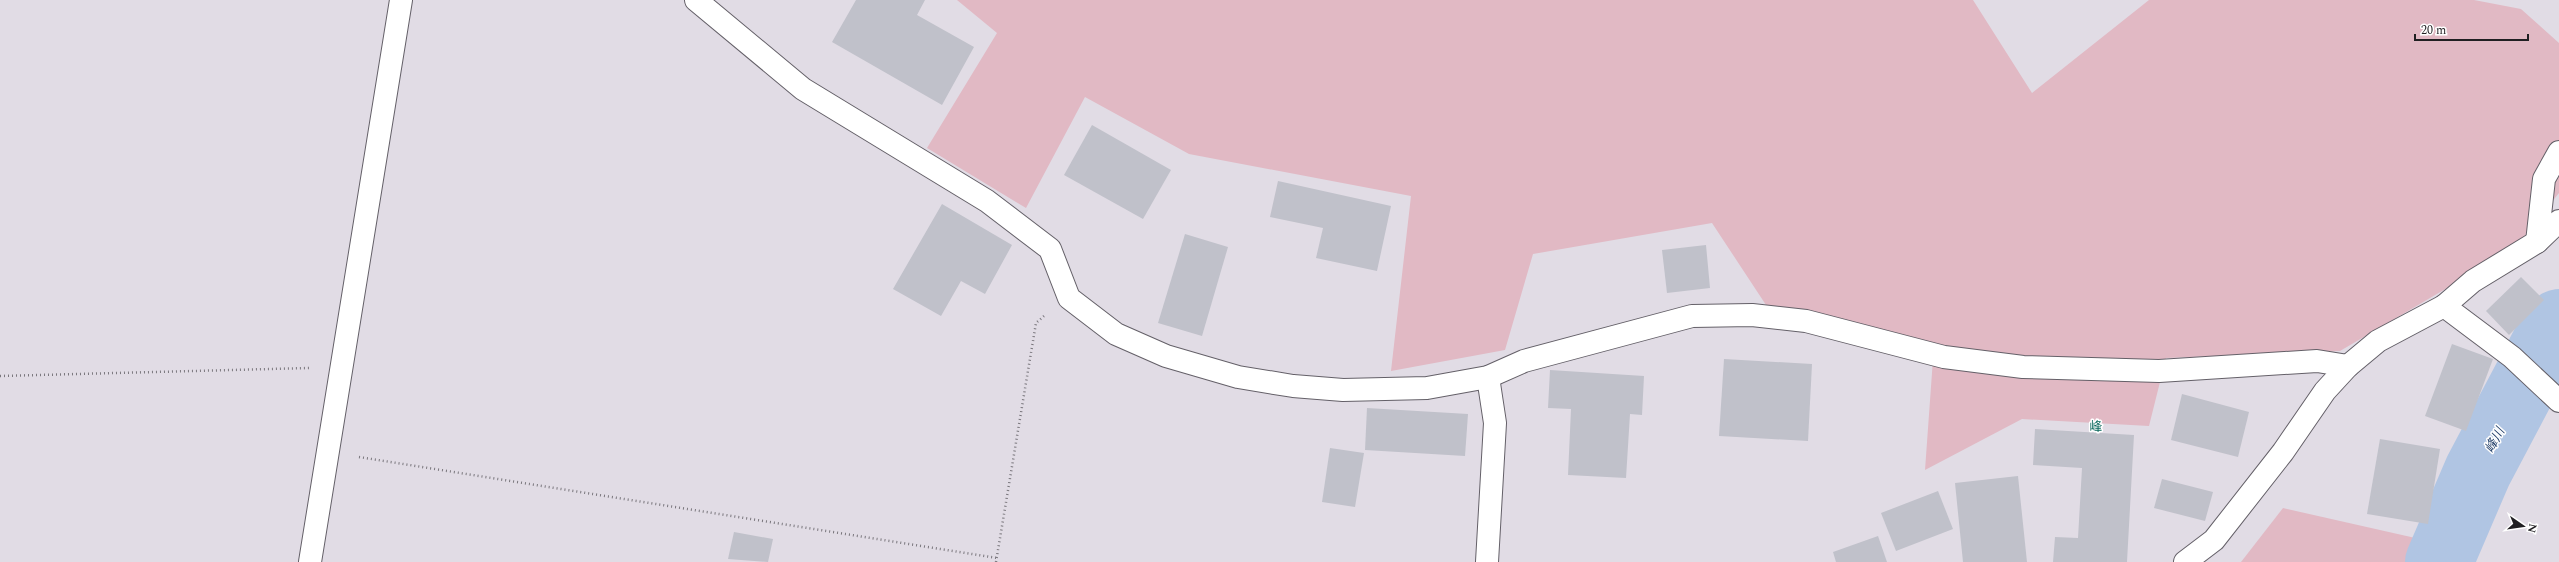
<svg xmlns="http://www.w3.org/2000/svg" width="2559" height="562" font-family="Spectral,'Noto Sans JP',serif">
  <rect width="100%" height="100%" fill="#e1dce5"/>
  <g fill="#e1b9c4">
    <path d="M957 0H1973L2032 93 2149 0H2474L2521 9 2559 43V193L2515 248 2340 351 2166 358 2149 426 2022 419 1925 470 1934 345 1766 305 1712 223 1533 254 1505 350 1391 371 1411 196 1189 154 1085 97 1026 208 927 148 997 33Z"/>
    <path d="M2283 508 2433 542 2425 562H2241Z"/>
  </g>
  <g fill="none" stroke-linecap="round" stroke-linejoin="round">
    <path stroke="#b0c5e3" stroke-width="68" d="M2439 562 2478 471 2551 333 2559 323"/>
  </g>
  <g fill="#c0c1ca">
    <path d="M856 0H925L917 15 974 47 942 105 832 42Z"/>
    <path d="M1092 125 1171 170 1143 219 1064 175Z"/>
    <path d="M1278 181 1391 206 1377 271 1316 258 1323 228 1270 217Z"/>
    <path d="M942 204 1012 245 985 294 961 281 941 316 893 289Z"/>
    <path d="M1185 234 1228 247 1202 336 1158 323Z"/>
    <path d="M1706 245 1710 288 1667 293 1662 250Z"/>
    <path d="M2521 277 2544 300 2509 335 2486 311Z"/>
    <path d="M2452 344 2493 359 2466 431 2425 416Z"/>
    <path d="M1724 359 1812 364 1808 441 1719 436Z"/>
    <path d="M1550 370 1644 376 1642 415 1630 414 1626 478 1568 475 1571 409 1548 408Z"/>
    <path d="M2182 394 2249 412 2238 457 2171 440Z"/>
    <path d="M1367 408 1468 414 1465 456 1365 450Z"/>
    <path d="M2035 429 2134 435 2127 562H2053L2055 537 2078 538 2082 468 2033 465Z"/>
    <path d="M2380 439 2440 449 2428 524 2367 514Z"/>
    <path d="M1330 448 1364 453 1355 507 1322 502Z"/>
    <path d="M2018 476 2027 562H1963L1955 483Z"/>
    <path d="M2162 479 2213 492 2205 521 2154 508Z"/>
    <path d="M1938 491 1953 529 1896 551 1881 513Z"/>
    <path d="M734 532 773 539 768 562 728 559Z"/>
    <path d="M1878 536 1887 562H1836L1833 552Z"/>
  </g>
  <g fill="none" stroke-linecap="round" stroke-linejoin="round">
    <g stroke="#646068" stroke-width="24">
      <g id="minor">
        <path d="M696 0 803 89 987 201 1050 249 1069 298 1116 334 1166 356 1238 377 1293 386 1343 390 1427 388 1488 377 1524 361 1692 316 1752 315 1806 321 1944 357 2023 367 2159 371 2317 361 2348 366"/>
        <path d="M2537 242 2544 179 2559 152"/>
        <path d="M2444 306 2512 357 2559 401"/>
        <path d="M310 562 401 0"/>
        <path d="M1487 562 1495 423 1488 377"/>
        <path d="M2185 562 2214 540 2283 452 2325 391 2348 366 2378 341 2444 306 2473 281 2537 242 2559 221"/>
      </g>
    </g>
    <g stroke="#7a777d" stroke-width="2.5" stroke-dasharray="1 3" stroke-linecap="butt">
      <path d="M0 376 309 368"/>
      <path d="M359 457 997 558"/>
      <path d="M996 562 1036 323 1044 316"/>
    </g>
    <use href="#minor" stroke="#fff" stroke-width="22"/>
  </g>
  <g text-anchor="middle" stroke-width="3" stroke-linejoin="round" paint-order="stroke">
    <g font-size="13" fill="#046459" stroke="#fff">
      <text x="2096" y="431">峰</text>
    </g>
    <g font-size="13" font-style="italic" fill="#29456e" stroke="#fff">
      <text transform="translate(2494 440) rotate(-62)" y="5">峰川</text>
    </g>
  </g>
  <g transform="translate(2523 526) rotate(103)" stroke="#ffffff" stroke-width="3" paint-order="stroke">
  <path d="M0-3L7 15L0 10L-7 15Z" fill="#201f22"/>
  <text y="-6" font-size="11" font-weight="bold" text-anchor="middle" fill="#201f22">N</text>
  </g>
  <path d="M2415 34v6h113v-6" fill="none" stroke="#201f22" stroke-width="2"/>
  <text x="2421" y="34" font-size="12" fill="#201f22" stroke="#ffffff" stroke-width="3" paint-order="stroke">20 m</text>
</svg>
